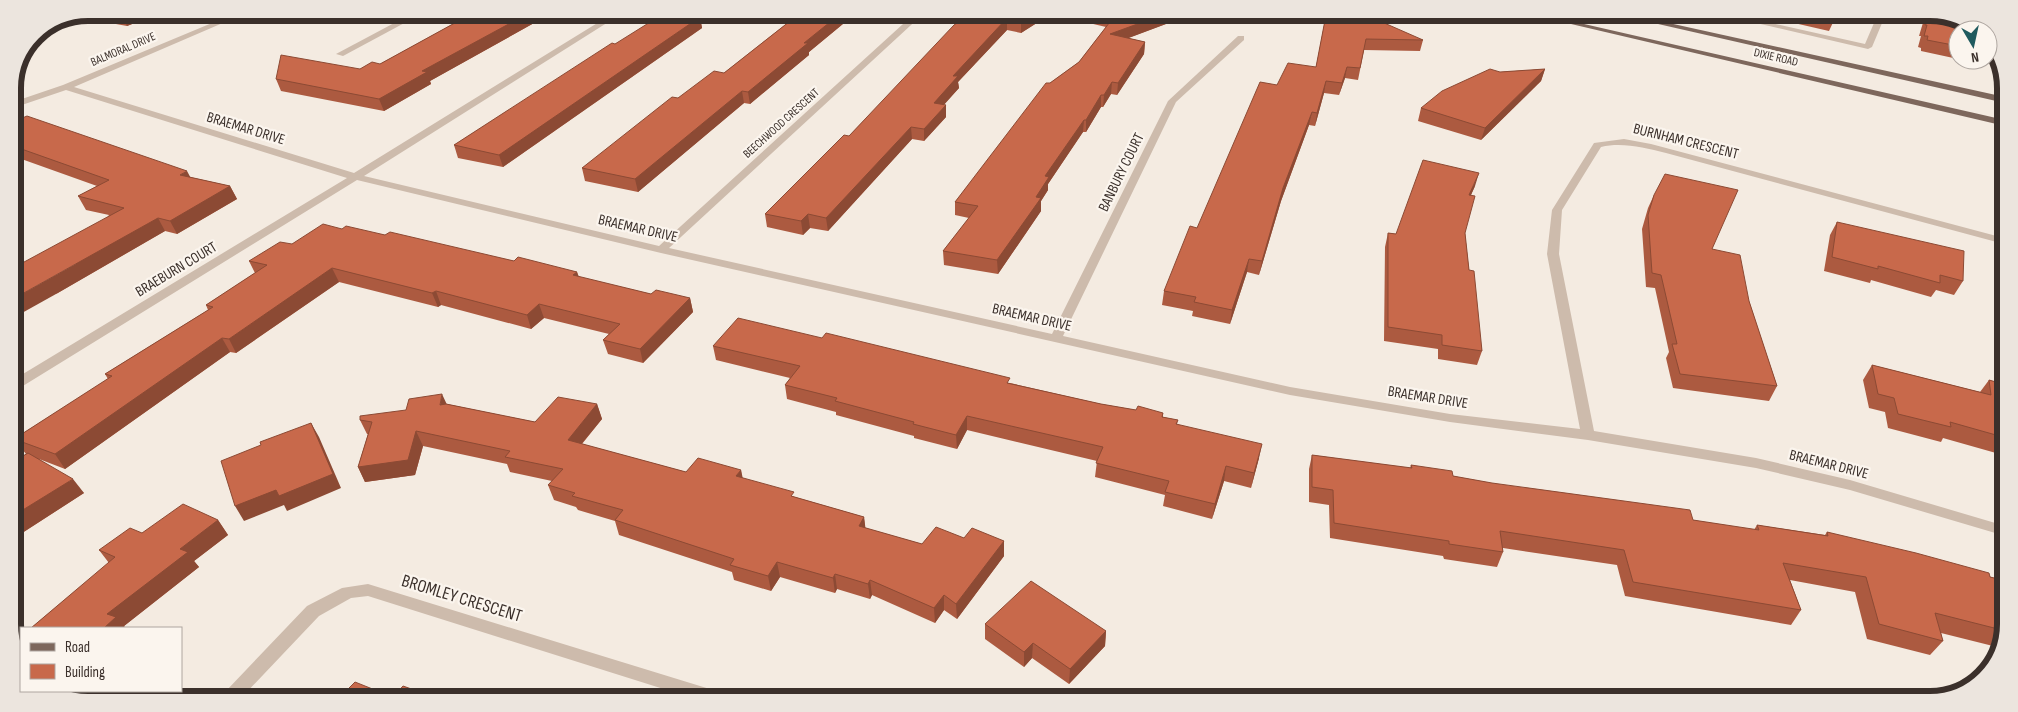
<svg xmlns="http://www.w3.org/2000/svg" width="2018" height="712" font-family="'Sofia Sans Condensed',sans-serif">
  <rect width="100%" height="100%" fill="#f4ebe1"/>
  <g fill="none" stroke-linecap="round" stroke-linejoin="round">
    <g fill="#cdbbac" fill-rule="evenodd">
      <path d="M236 13H246L74 87 354 173 612 14H621L364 176 659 246 914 14H923L669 248 1052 334 1168 101 1238 36H1244V40L1176 102 1063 336 1290 387 1450 414 1580 429 1547 254 1552 210 1594 143 1624 139 1651 144 2004 238V244L1666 153C1644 148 1623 142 1601 147L1562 210 1559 254 1594 431 1756 458 1850 480 2002 525V535L1850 490 1756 468 1588 440 1450 422 1290 395 661 253 357 180 18 389 13 390V380L347 178 66 90 13 108V102L63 85Z"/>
      <path d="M413 13H423L343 56 336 54Z"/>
      <path d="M1726 16H1740L1865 44 1877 16H1885L1872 47 1868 49Z"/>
      <path d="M368 584 713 690 719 692 722 697H689L368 596 351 598 319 616 243 696H223L226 691 307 606 342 588Z"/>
    </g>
    <g fill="#7d675c" fill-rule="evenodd">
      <path d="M1537 16H1549L2005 120V126Z"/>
      <path d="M1623 16H1637L2005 97V103Z"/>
    </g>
  </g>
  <g fill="#ac5a40">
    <path d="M88 12 160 13 127 26 77 17Z"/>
    <path d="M473 13H552L430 81 431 84 384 111 281 91 276 79 360 69 380 64Z"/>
    <path d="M799 14H855L809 52V55L750 104 744 103 638 192 585 181 582 168 678 98 724 73Z"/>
    <path d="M970 14 1063 15 1061 17 1058 16 1049 21 1043 19 1021 33 1007 30 958 82 959 88 944 104 946 117 924 141 912 139 828 231 810 228 803 235 767 227 765 214 849 136Z"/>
    <path d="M1089 15H1190L1128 38 1145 42 1144 54 1117 95 1111 94 1103 107H1101L1086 132H1083L1048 184V190L1041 201V211L998 274 944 265 943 251 969 218 955 215V202L1050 83 1079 62 1106 27 1089 23Z"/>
    <path d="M1326 15 1423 40 1420 51 1364 50 1358 80 1345 78 1339 95 1324 93 1315 126 1309 125 1281 201 1259 275 1247 272 1230 324 1192 316 1193 311 1162 305 1164 291 1197 228 1277 85 1316 67Z"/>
    <path d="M1783 16H1836L1829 31 1781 20Z"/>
    <path d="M1925 16H1954L1958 30V59L1921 51V48L1918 47 1921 36H1919Z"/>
    <path d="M700 17 702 28 503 167 458 158 454 145 615 44Z"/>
    <path d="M1962 60H1973L1972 62Z"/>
    <path d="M1545 69 1541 81 1481 140 1418 121 1421 108 1500 72Z"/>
    <path d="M13 122 190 177 230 186 237 199 177 234 165 231 56 294 109 215 86 210 78 196 97 186 13 156Z"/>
    <path d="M1475 186 1471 195 1465 233 1469 270 1482 351 1477 365 1438 359V349L1384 341 1385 247 1388 233 1396 234Z"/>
    <path d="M1654 195 1712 249 1749 301 1777 386 1769 401 1673 388 1666 358 1669 352 1655 288 1646 287 1642 229 1648 208Z"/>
    <path d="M1837 222 1963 281 1954 295 1936 290 1931 297 1871 280 1870 283 1824 271 1830 235Z"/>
    <path d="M342 229 385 235 514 261 577 272 579 277 651 294 690 298 693 312 643 363 608 354 603 340 609 334 544 318 531 329 441 305 438 307 339 282 236 353 230 352 65 469 39 459 84 493 19 535 13 531V462L26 454 14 439 108 379 105 374 208 310 206 305 255 273 249 261 292 244Z"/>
    <path d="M713 346 1010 383 1101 404 1136 410 1163 413V417L1178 420 1177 424 1259 458 1251 488 1224 481 1212 519 1163 506 1165 495 1095 477 1097 461 967 430 957 449 914 438V436L836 415V412L787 399 785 385 790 378 716 360Z"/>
    <path d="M1872 365 1980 392 1989 380 2003 384V455L1943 438 1941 442 1888 428 1885 412 1869 408 1863 380Z"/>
    <path d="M447 404 535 422 597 404 602 419 582 444 686 472 741 470 742 478 795 497 864 517 865 528 922 544 964 538 1004 541V556L957 619 944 610 935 623 872 595 870 599 837 589 835 593 780 577 771 591 734 580 732 572 619 535 615 521 578 510 576 507 554 500 548 485 552 481 510 472 507 464 423 446 415 475 365 482 358 467 368 434H367L360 420Z"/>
    <path d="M1312 455 1410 468 1411 465 1453 476 1693 520 1754 530 1757 525 1825 535 1827 532 2002 580V648H2001L1941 633 1943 641 1930 655 1867 639 1855 592 1790 580 1801 610 1791 625 1625 596 1617 565 1503 548V552L1497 567 1444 559 1443 556 1330 538 1329 505 1309 502V469Z"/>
    <path d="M218 520 228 535 194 561 199 567 124 626 125 628H31L109 563 99 550 142 533Z"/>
    <path d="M985 624 1106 631 1105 646 1069 684 1032 658 1024 667 985 639Z"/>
  </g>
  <g fill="#8c4a34">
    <path d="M121 13H160L127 26Z"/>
    <path d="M529 13H552L430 81 431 84 384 111 379 99 422 71Z"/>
    <path d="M840 14H855L809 52V55L750 104 748 92 804 43Z"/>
    <path d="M1033 14 1043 15V19L1021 33V21Z"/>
    <path d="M1049 15H1058V16L1049 21Z"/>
    <path d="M1162 15H1190L1110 45V34Z"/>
    <path d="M700 17 702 28 503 167 499 155Z"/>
    <path d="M1007 18V30L958 82 959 88 935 115 934 103 953 76Z"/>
    <path d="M1145 42 1144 54 1117 95 1118 83Z"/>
    <path d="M1347 67 1345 78 1339 95 1342 83Z"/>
    <path d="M1545 69 1541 81 1481 140 1485 128Z"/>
    <path d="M1326 81 1324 93 1315 126 1317 113Z"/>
    <path d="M1112 82 1111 94 1103 107 1104 95Z"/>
    <path d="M742 91 744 103 638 192 635 179Z"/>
    <path d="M1101 95V107L1086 132V120Z"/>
    <path d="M946 105V117L924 141V129Z"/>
    <path d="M1312 112 1309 125 1281 201 1259 275 1262 261 1283 188Z"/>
    <path d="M1084 120 1083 132 1048 184V190L1041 201V211L998 274 997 260 1036 197 1045 176Z"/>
    <path d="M911 127 912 139 828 231 826 218Z"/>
    <path d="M187 171 194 184 180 175Z"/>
    <path d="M1479 173 1475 186 1465 208 1469 195Z"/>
    <path d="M230 186 237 199 177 234 170 221Z"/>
    <path d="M808 214 810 228 803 235 801 221Z"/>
    <path d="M158 218 165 231 56 294 13 318V299Z"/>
    <path d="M1249 259 1247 272 1230 324 1232 310Z"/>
    <path d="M332 268 339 282 236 353 229 339Z"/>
    <path d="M577 272 581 286 573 275Z"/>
    <path d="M436 291 441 305 438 307 432 293Z"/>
    <path d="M690 298 693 312 643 363 640 349Z"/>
    <path d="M539 304 544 318 531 329 527 315Z"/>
    <path d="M222 338 230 352 65 469 55 454Z"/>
    <path d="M442 394 449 409 440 405Z"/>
    <path d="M597 404 602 419 573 454 568 440Z"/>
    <path d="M967 416V430L957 449 956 435Z"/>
    <path d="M311 423 319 437 341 488 287 511 284 505 244 521 235 506Z"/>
    <path d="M416 431 423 446 415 475 365 482 358 467Z"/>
    <path d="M1262 444 1259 458 1251 488 1254 473Z"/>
    <path d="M1226 466 1224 481 1212 519 1215 504Z"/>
    <path d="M741 470 744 484 736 476Z"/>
    <path d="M73 479 84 493 19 535 13 527V516Z"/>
    <path d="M864 517 866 532 859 526Z"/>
    <path d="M218 520 228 535 194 561 199 567 124 626 125 628H104L107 614 180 549Z"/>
    <path d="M1004 541V556L957 619 956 604Z"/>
    <path d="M777 562 780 577 771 591 768 576Z"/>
    <path d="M835 574 837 589 835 593 833 578Z"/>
    <path d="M870 580 872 595 870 599 868 584Z"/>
    <path d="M944 595V610L935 623 934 608Z"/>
    <path d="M1106 631 1105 646 1069 684 1070 669Z"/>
    <path d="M1033 643 1032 658 1024 667V652Z"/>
    <path d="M61 691H90L85 696H64L59 692Z"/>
  </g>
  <g fill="#c8694b" stroke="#8c4a34">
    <path d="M473 13H529L422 71 427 72 379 99 276 79 281 55 360 69 372 62 380 64Z"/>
    <path d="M663 14H698L700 17 499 155 454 145 612 43 615 44Z"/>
    <path d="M799 14H840L804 43H808L748 92 742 91 635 179 582 168 672 97 678 98 714 71 724 73Z"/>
    <path d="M970 14H1033L1021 21 1007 18 953 76H958L934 103 946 105 924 129 911 127 826 218 808 214 801 221 765 214 844 135 849 136 954 25Z"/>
    <path d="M1100 15H1162L1110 34 1145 42 1118 83 1112 82 1104 95H1101L1086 120H1084L1045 176 1049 177 1036 197 1041 198 997 260 943 251 978 206 955 202 1046 83H1050L1079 62 1113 18Z"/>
    <path d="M1326 15H1366L1423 40 1366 39 1360 68 1347 67 1342 83 1326 81 1317 113 1312 112 1283 188 1262 261 1249 259 1232 310 1194 302 1196 297 1164 291 1190 226 1197 228 1260 82 1277 85 1288 63 1316 67Z"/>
    <path d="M1819 16H1836L1835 19Z"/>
    <path d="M1927 16H1954L1973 30H1958V46L1927 40 1928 36H1924L1927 25H1925Z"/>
    <path d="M1490 69 1500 72 1545 69 1485 128 1421 108 1442 91Z"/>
    <path d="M27 116 187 171 180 175 230 186 170 221 158 218 47 280 13 299V268L124 208 78 196 109 180 13 146V122Z"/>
    <path d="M1423 160 1479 173 1469 195 1475 196 1465 233 1469 270 1474 271 1482 351 1442 345V335L1388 327V233L1396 234Z"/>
    <path d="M1665 174 1738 190 1712 249 1740 255 1749 301 1777 386 1680 374 1672 344H1677L1661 275 1652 273 1648 215 1654 195Z"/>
    <path d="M1837 222 1964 251 1963 281 1940 275V283L1878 266V269L1832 257Z"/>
    <path d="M323 224 342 229 346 226 385 235 390 232 514 261 518 257 577 272 573 275 651 294 656 290 690 298 640 349 603 340 620 324 539 304 527 315 436 291 432 293 332 268 229 339 222 338 55 454 14 439 112 376 105 374 213 307 206 305 267 265 249 261 280 242 292 244Z"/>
    <path d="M738 318 822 338 826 333 1010 378 1007 383 1101 404 1136 410 1138 406 1163 413 1162 417 1178 420 1176 424 1262 444 1254 473 1226 466 1215 504 1165 492 1169 481 1096 463 1103 447 967 416 956 435 913 424 914 422 835 401 837 398 785 385 800 366 713 346Z"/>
    <path d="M1872 365 1991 395 1989 380 2003 384V437L1950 422 1951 427 1898 414 1894 398 1878 394Z"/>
    <path d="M442 394 440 405 446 404 535 422 558 397 597 404 568 440 686 472 698 458 741 470 736 476 794 492 791 496 864 517 859 526 922 544 936 527 964 538 972 528 1004 541 956 604 944 595 934 608 870 580 868 584 835 574 833 578 777 562 768 576 730 565 734 559 615 520 623 510 572 496 575 493 548 485 563 469 505 457 510 451 416 431 408 460 358 467 372 422 360 420V416L406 410 409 399Z"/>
    <path d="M311 423 333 474 279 496 276 490 235 506 221 461 261 445 260 442Z"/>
    <path d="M28 453 73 479 13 516V462Z"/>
    <path d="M1312 455 1412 468 1411 465 1452 471 1453 476 1492 483 1690 510 1693 520 1759 530 1757 525 1828 536 1827 532 1916 553 1989 573 1990 577 2002 580V630L1935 613 1943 641 1879 624 1866 577 1783 563 1801 610 1633 582 1624 550 1500 531 1503 552 1449 544V541L1334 523 1333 490 1312 487Z"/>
    <path d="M183 504 218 520 180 549 188 552 107 614 116 617 104 628H31L115 557 99 550 130 528 142 533Z"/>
    <path d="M1031 581 1106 631 1070 669 1033 643 1024 652 985 624Z"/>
    <path d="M21 637V652L17 640Z"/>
    <path d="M355 682 390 696H341Z"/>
    <path d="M403 686 431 696H394Z"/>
  </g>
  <g text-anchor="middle" stroke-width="4.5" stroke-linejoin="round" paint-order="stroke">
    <g font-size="12" fill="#3b302b" stroke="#fbf5ee">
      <text transform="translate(123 49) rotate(-23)" y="4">BALMORAL DRIVE</text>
      <text transform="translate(1776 57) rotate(13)" y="4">DIXIE ROAD</text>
      <text transform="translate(781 123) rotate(-42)" y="4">BEECHWOOD CRESCENT</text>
    </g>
    <g font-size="15" fill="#3b302b" stroke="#fbf5ee">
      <text transform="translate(246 128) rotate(17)" y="5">BRAEMAR DRIVE</text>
      <text transform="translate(1686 141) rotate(14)" y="5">BURNHAM CRESCENT</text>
      <text transform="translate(1121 172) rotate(-64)" y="5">BANBURY COURT</text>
      <text transform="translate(638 228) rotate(13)" y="5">BRAEMAR DRIVE</text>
      <text transform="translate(176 269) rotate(-31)" y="5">BRAEBURN COURT</text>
      <text transform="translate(1032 317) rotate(13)" y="5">BRAEMAR DRIVE</text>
      <text transform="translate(1428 397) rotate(9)" y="5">BRAEMAR DRIVE</text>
      <text transform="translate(1829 464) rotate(14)" y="5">BRAEMAR DRIVE</text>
    </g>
    <g font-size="18" fill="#3b302b" stroke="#fbf5ee">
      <text transform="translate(462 598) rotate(17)" y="6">BROMLEY CRESCENT</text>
    </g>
  </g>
  <path d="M0 0H2018V712H0ZM88 21H1930A67 67 0 0 1 1997 88V624A67 67 0 0 1 1930 691H88A67 67 0 0 1 21 624V88A67 67 0 0 1 88 21Z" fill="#ece5de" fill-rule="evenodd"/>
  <path fill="none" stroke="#3b302b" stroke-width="6" d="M88 21H1930A67 67 0 0 1 1997 88V624A67 67 0 0 1 1930 691H88A67 67 0 0 1 21 624V88A67 67 0 0 1 88 21Z"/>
  <rect x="20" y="627" width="162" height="65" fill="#fbf5ee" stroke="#aea6a0"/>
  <rect x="30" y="643" width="25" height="8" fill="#7d675c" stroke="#aea6a0"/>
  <text x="65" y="652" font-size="15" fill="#3b302b">Road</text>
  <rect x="30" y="664" width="25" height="15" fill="#c8694b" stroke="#aea6a0"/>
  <text x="65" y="677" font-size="15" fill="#3b302b">Building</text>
  <g transform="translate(1973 45) rotate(171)"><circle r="24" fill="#fbf5ee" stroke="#aea6a0"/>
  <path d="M0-4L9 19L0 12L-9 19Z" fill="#1f5a5e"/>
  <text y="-8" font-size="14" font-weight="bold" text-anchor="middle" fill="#3b302b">N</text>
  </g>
</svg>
